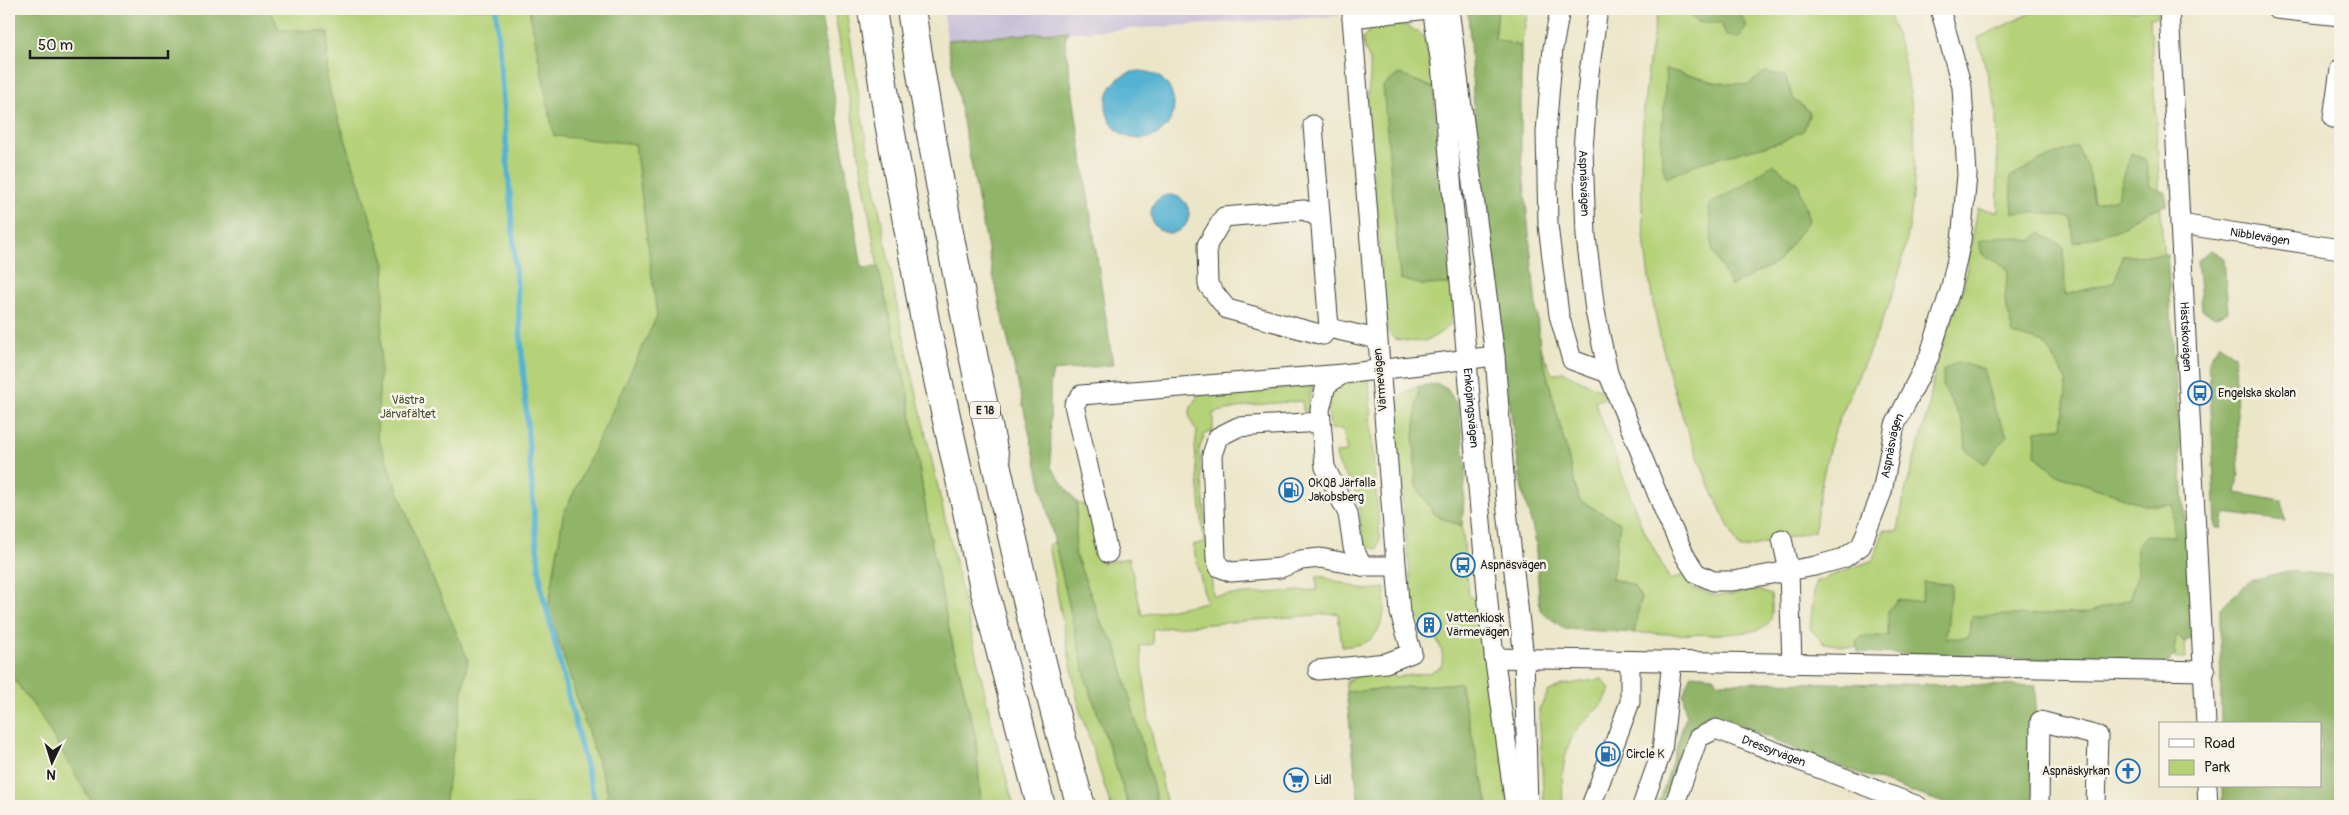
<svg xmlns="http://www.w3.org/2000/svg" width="2349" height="815" font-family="Pangolin,sans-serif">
  <rect width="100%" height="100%" fill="#f7f3e8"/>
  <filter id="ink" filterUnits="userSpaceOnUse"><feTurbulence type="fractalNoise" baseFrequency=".02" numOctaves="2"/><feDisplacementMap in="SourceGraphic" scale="10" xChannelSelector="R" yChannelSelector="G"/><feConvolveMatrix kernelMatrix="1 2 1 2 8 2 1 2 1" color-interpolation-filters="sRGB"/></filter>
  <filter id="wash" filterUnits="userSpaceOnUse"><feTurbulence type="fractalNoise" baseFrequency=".0096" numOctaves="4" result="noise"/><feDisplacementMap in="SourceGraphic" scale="20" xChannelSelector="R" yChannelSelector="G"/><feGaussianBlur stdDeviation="1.12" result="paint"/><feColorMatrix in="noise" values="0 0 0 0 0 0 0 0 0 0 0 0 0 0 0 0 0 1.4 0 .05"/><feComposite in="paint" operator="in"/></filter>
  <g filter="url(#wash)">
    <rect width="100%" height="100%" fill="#ece6c9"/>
    <path fill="#c8bfd8" d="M943 9H1353L1337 16 947 40Z"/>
    <g fill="#b5d278" stroke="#68774a">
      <path d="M9 9H797L964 806H9Z"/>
      <path d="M834 9H846L861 111 899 316 993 729 1014 806H981L976 739 948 625 929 530 908 395 878 267Z"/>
      <path d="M1498 9H1528L1521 46 1495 40Z"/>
      <path d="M1658 9H1887C1925 101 1923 216 1887 309 1873 347 1854 382 1839 420 1825 455 1819 494 1815 531L1740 549C1649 374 1619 204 1658 9Z"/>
      <path d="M2039 9H2111L2138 11 2141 9H2157V17L2150 18 2186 659 1848 647 1824 643 1810 629 1815 582 1873 560 1884 530 1898 531 1904 496 1928 411 1937 358 1962 294 1978 208 1998 212 1996 108 1978 38Z"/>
      <path d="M1398 24 1410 27 1424 37 1434 88 1399 74 1422 285 1451 284 1453 305 1451 324C1429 343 1423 344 1394 339L1386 328 1367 99C1369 87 1371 75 1370 63 1369 52 1362 50 1363 37L1373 28Z"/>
      <path d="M1540 347 1552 374 1563 372 1605 392 1606 397 1595 402 1640 522 1670 580 1684 575 1693 588 1717 596 1758 590 1771 595C1772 606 1775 620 1764 627 1745 639 1661 633 1634 633L1641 598 1633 585 1612 579 1620 523 1579 500Z"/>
      <path d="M1369 379 1371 432 1380 537 1377 549 1366 546C1359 529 1361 516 1358 499 1354 483 1337 471 1336 453L1347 452 1343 429H1330L1328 411 1330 395 1342 385Z"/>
      <path d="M1313 386 1309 398V414L1304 415 1302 401 1252 405 1213 413V431L1205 434 1199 450 1213 596 1317 590V575L1365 590 1385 588C1385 607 1385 632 1366 642 1359 645 1349 646 1342 647L1338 613 1152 629 1153 644 1140 646 1149 720 1167 806H1158L1116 645 1102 625 1075 553 1077 503 1089 506 1102 563 1129 558 1142 615 1206 602 1193 545 1204 542 1195 448 1197 431C1185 415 1189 409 1199 394Z"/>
      <path d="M1419 386 1414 437 1416 486 1436 516 1462 526 1469 596 1481 601 1509 806H1488L1460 683 1346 692V682L1359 675 1392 669 1394 677 1428 673 1441 667C1449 642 1423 626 1408 609L1409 589 1411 585 1393 412C1398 397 1404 392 1419 386Z"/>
      <path d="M1055 542 1086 679 1129 806H1111L1079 707 1048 545Z"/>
      <path d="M1602 679 1610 689C1605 709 1583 717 1574 734 1561 757 1562 782 1563 806H1544L1539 709 1549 691 1562 685Z"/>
    </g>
    <g fill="#90b468" stroke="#566842">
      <path d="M9 9H270L279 29 328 32 327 82 385 264 377 435 421 551 468 659 444 806H94L39 713 9 673Z"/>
      <path d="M529 9H820L862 268 878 267 908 395 929 530 948 625 976 739 981 806H602L608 793 548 610 563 515 657 316 635 144 554 136Z"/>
      <path d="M1468 9H1498L1495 39 1521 46V151L1540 347 1579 500 1620 523 1612 579 1633 585 1641 598 1634 633 1565 629 1540 611 1535 537 1522 490 1479 193Z"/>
      <path d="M1680 9H1738L1747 26 1739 38 1726 36 1721 23H1700Z"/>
      <path d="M1068 31 1065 41 1113 365 1053 371 1050 385 1051 467 1077 503 1075 553 1102 625 1116 645 1158 806H1129L1086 679 993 275 947 40Z"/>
      <path d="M1665 69 1715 82 1748 85 1765 72 1785 76 1794 100 1810 112 1804 130 1781 142 1699 163 1666 178C1654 141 1668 106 1665 69Z"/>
      <path d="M1399 74 1434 88 1451 284 1422 285 1400 279 1383 86Z"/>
      <path d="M2077 146 2090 175 2094 203 2117 198 2131 153 2146 160 2150 187 2165 192 2166 205 2139 215 2120 229 2074 243 2071 218 2046 213H2013L2010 177 2039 161Z"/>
      <path d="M1773 164 1798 183 1809 220 1778 262 1731 286 1713 251 1709 205 1743 185Z"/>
      <path d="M2040 233 2064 247 2065 295 2115 282 2122 256 2167 255 2193 638 2183 642 2177 635 2174 650 2176 655 2167 665 1858 652 1856 641 1863 636H1888V611L1898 599 1922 602 1923 582 1952 584 1946 638H1968L1972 616 2087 613 2131 598 2138 570 2136 545 2147 535 2174 536 2172 505H2144L2056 474 2035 455 2036 431 2062 427 2067 380 2044 343 2013 334 2005 300 2008 269 1982 254 1979 241 2001 236 2031 241Z"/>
      <path d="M2210 250 2224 259 2228 312 2216 317 2202 310 2197 261Z"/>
      <path d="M2219 343 2235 357 2239 475 2236 493 2282 501 2285 521 2224 513 2222 528H2216L2209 361Z"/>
      <path d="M1957 362 1983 369 1993 406 2007 435 1985 464 1966 450 1964 425 1943 387V370Z"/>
      <path d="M1438 384 1447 389 1458 406 1466 467 1462 526 1436 516 1416 486 1414 437 1419 386Z"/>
      <path d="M2288 571 2340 576V806H2222V786H2320V724H2221L2220 608 2251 580Z"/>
      <path d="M1691 674 1713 676 1720 683 1761 682 2036 686 2033 806H1952L1808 755 1710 712 1687 744 1667 806H1650L1661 798 1686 716 1683 695Z"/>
      <path d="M1460 683 1488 806H1359L1346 692Z"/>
    </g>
    <g fill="#54b2d2" stroke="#386777">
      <circle cx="1140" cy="105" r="34"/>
      <circle cx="1170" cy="214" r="19"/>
    </g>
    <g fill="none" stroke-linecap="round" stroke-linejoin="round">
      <path stroke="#54b2d2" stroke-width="5.5" d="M496 9 534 515 541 587 596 806"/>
    </g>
  </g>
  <g filter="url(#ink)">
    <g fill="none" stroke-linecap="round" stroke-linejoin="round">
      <g stroke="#3b3a36" stroke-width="21">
        <g id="minor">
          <path id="s1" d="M1432 9 1441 64 1490 625 1515 806"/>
          <path d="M1449 9 1495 356 1506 502 1524 658 1528 806"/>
          <path d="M1560 9 1553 48 1546 132 1548 225 1559 315 1572 360 1608 373"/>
          <path id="s2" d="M1598 9 1589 73 1583 149 1586 236 1595 311 1608 373 1666 515 1685 556 1696 573 1713 581H1733L1815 566 1844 558 1861 546 1882 492 1895 425 1929 357 1950 291 1961 241 1967 175 1962 87 1940 9"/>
          <path id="s3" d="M2169 9 2206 724"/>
          <path d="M2276 9 2340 16"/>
          <path d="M1352 18 1428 9"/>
          <path d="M2333 118 2340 69"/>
          <path d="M1313 125 1329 328 1377 339"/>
          <path d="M1320 218 1304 210 1224 217 1207 245 1208 285 1227 309 1323 335 1329 328"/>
          <path id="s4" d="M2180 224 2340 249"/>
          <path d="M1321 422 1238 427 1218 437 1212 455 1216 558 1219 567 1231 572 1280 568 1301 560 1320 558 1362 566H1396"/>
          <path d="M1782 539 1789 571 1792 664"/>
          <path d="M1108 553 1074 405 1081 395 1343 374"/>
          <path d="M1362 566 1353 547 1348 514 1325 467 1320 410 1326 385 1343 374 1495 356"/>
          <path d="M1494 658 2205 671"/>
          <path d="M1318 670 1386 663 1412 653 1400 613 1352 18 1354 9"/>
          <path d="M2207 786 2208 806"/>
          <path d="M1591 806 1630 702V661"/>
          <path d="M1642 806 1662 751 1672 661"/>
          <path id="s5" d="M1674 806 1698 738 1716 729 1918 806"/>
          <path d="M2039 806 2040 721 2098 736 2096 806"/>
        </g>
      </g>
      <g stroke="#3b3a36" stroke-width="30">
        <g id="highway">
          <path d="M872 9 888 117 925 321 984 588 1041 806"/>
          <path d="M911 9C934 163 964 316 997 468 1022 581 1048 695 1081 806"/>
        </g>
      </g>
      <use href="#minor" stroke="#fff" stroke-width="19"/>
      <use href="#highway" stroke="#fff" stroke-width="28"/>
    </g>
  </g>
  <defs>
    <g id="bus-ring" transform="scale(1.25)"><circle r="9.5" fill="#f7f3e8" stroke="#1f6fb2" stroke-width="1.5"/><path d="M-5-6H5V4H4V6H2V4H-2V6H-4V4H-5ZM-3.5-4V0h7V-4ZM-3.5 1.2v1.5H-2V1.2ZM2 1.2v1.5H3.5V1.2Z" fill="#1f6fb2"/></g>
    <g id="fuel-ring" transform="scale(1.25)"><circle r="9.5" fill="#f7f3e8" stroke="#1f6fb2" stroke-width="1.5"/><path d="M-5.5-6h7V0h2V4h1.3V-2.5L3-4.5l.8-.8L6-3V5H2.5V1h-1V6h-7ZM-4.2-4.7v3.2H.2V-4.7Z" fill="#1f6fb2"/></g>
    <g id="building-ring" transform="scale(1.25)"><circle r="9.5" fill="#f7f3e8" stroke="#1f6fb2" stroke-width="1.5"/><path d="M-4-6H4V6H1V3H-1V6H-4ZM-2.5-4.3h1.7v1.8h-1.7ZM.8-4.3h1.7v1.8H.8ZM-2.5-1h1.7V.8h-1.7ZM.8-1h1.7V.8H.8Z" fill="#1f6fb2"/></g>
    <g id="church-ring" transform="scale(1.25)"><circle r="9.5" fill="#f7f3e8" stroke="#1f6fb2" stroke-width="1.5"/><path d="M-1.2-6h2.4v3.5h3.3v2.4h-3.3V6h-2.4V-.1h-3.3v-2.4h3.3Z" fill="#1f6fb2"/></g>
    <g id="supermarket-ring" transform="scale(1.25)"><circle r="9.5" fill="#f7f3e8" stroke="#1f6fb2" stroke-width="1.5"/><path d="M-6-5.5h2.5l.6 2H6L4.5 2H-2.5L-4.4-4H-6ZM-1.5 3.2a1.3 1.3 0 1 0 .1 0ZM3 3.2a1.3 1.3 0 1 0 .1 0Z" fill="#1f6fb2"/></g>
  </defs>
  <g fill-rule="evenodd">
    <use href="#bus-ring" x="2200" y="393"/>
    <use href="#fuel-ring" x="1291" y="490"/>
    <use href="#bus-ring" x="1463" y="565"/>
    <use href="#building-ring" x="1429" y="625"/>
    <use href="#fuel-ring" x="1608" y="754"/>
    <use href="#church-ring" x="2128" y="771"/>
    <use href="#supermarket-ring" x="1296" y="780"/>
  </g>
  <g text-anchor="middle" stroke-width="5" stroke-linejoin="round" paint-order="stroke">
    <rect fill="#f7f3e8" stroke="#5e5c59" stroke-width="1" x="970" y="401.5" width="30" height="17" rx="4"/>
    <g font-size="11" font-weight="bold" fill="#1c1c1c">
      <text x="985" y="414">E 18</text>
    </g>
    <g font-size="12" fill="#1c1c1c" stroke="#f7f3e8">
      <text dy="4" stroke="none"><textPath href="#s2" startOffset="175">Aspnäsvägen</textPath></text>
      <text dy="4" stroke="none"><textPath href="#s4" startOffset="81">Nibblevägen</textPath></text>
      <text dy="4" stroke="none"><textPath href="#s3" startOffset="328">Hästskovägen</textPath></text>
      <text transform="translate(1380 380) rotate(-95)" y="4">Värmevägen</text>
      <text dy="4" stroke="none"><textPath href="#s1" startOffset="401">Enköpingsvägen</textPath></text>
      <text dy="4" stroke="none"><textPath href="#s2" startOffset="864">Aspnäsvägen</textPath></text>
      <text dy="4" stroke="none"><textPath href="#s5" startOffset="154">Dressyrvägen</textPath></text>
    </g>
    <g font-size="12" fill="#1c1c1c" stroke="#f7f3e8" text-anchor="start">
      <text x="2218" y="397">Engelska skolan</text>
      <text x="1308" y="487">OKQ8 Järfalla<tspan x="1308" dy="14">Jakobsberg</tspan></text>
      <text x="1480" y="569">Aspnäsvägen</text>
      <text x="1446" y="622">Vattenkiosk<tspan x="1446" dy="14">Värmevägen</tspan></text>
      <text x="1626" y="758">Circle K</text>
      <text x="2110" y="775" text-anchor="end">Aspnäskyrkan</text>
      <text x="1314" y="784">Lidl</text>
    </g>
    <g font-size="12" fill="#4a5338" stroke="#f7f3e8">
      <text x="408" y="404">Västra<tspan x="408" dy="14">Järvafältet</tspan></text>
    </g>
  </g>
  <rect width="2349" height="815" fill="none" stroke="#f7f3e8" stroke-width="30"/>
  <rect x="2159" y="722" width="162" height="65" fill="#f7f3e8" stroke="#9f9d96"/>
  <rect x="2169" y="739" width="25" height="8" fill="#ffffff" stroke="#9f9d96"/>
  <text x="2204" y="748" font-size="15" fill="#1c1c1c">Road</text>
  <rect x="2169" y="760" width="25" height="15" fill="#b5d278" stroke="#9f9d96"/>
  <text x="2204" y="772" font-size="15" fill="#1c1c1c">Park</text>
  <g transform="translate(52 762) rotate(184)" stroke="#f7f3e8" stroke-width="4" paint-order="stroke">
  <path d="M0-4L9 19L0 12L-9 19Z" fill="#1c1c1c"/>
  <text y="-8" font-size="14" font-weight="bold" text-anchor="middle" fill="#1c1c1c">N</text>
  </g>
  <path d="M30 50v8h138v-8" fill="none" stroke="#1c1c1c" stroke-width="2.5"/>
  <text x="38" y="50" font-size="15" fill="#1c1c1c" stroke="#f7f3e8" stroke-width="4" paint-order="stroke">50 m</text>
</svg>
